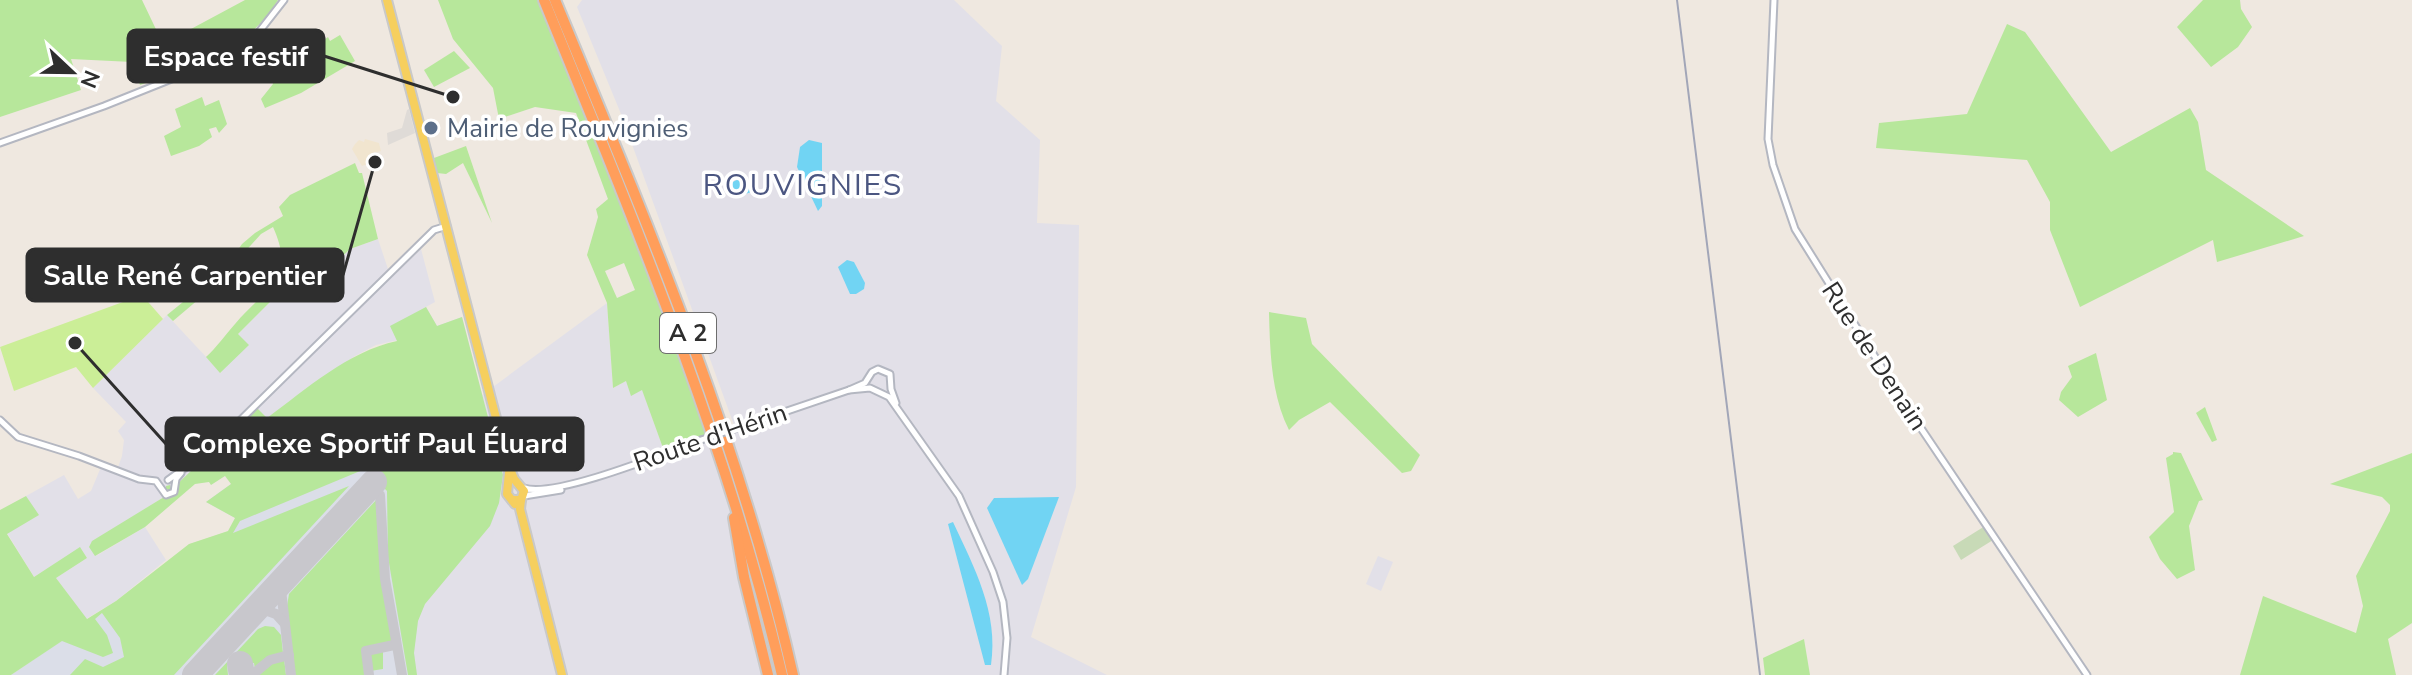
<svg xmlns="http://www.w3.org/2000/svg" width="2412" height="675" font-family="'Nunito Sans',sans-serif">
  <rect width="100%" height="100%" fill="#efe8e0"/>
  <g fill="#e2e0e8">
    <path d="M582 0H954L1002 46 996 101 1040 140 1037 223 1079 225 1076 487 1031 637 1107 675H417L413 653 418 621 425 604 490 526 498 453 482 395 607 303 613 388 626 381 642 389 663 448 734 425 621 114 577 7Z"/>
    <path d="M378 239 391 278 421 249 435 302 391 326 398 340 376 345 355 356 267 418 257 409 164 497 137 514 96 556 145 527 166 560 116 601 86 619 56 578 87 558 80 548 34 577 7 533 38 515 26 496 64 475 78 499 91 491 101 467 116 473 122 456 124 440 118 431 126 422 93 388 167 315 221 373 238 334 294 278 289 265 306 248 327 271 350 249Z"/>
    <path d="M1378 556 1393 562 1381 591 1366 584Z"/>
  </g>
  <path fill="#f1e5cf" d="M365 139 379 143 381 151 372 153 370 163 362 166 352 149 355 144 359 140 364 142Z"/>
  <path fill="#dbdee8" d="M426 307 437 326 462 317 503 475 499 503 490 526 425 604 418 621 414 653 417 675H11L117 603 232 534 239 520 206 502 260 463 402 348 390 326Z"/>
  <g fill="#b7e79b" fill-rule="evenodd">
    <path d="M0 0H142L163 44 245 0H278C248 51 192 66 140 85L132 62 71 59 81 90 0 117Z"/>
    <path d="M438 0H540L652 283 708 434 663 448 642 390 631 396 626 381 613 388 607 303 587 255 598 217 596 209 608 199 576 113 535 107 499 119 493 88 453 39ZM624 263 635 290 617 298 605 271Z"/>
    <path d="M2203 0H2240L2241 9 2252 27 2238 47 2211 67 2177 27Z"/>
    <path d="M2007 24 2025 32 2111 152 2190 108 2198 122 2206 170 2304 236 2217 262 2213 240 2080 307 2050 230V202L2027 160 1876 148 1879 123 1967 114Z"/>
    <path d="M340 35 355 61 301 93 265 108 261 99 273 84 271 72 292 65 328 37 330 41Z"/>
    <path d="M454 51 470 68 434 87 424 70Z"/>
    <path d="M202 97 205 106 219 100 227 124 219 133 216 127 209 129 212 137 199 146 171 156 164 136 181 127 175 109Z"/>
    <path d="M466 146 492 223 463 163 446 174 437 173 434 158Z"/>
    <path d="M355 163 359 173H362L378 239 350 249 327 271 306 248 289 265 294 278 238 334 249 345 220 373 206 357C217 347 225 335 235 324 265 288 297 280 273 227L261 234 212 288 173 321 167 315 226 267 242 244 255 233 283 216 279 207 290 195Z"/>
    <path d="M426 307 437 326 462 317 503 475 499 503 490 526 425 604 418 621 414 653 417 675H408L388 557 387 491 365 469 240 521 233 533 349 486 174 675H70L85 659 103 667 124 657 120 638 102 613 95 619 107 635 113 653 103 657 62 641 11 675H0V510L26 496 39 515 7 534 34 577 80 547 87 558 56 578 87 619 116 601 189 544 228 531 235 518 206 502 231 484 225 476 211 485 209 482 195 484 145 527 95 556 89 547 92 541 164 497 171 491 166 489V486L170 485 171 490 257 408 267 418C308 388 347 352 397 341L390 326Z"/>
    <path d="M1269 312 1306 318 1312 344 1420 455 1411 471 1402 473 1330 402 1299 420 1289 430C1271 394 1270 352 1269 312Z"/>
    <path d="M2096 353 2107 400 2078 417 2059 400 2061 392 2072 377 2068 366Z"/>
    <path d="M2205 407 2217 440 2212 442 2196 413Z"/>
    <path d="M2173 452 2181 453 2203 500 2199 501 2189 526 2195 570 2177 579 2160 559 2149 537 2174 512 2166 458 2173 454Z"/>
    <path d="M2412 453V623L2388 639 2396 675H2240L2263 596 2356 633 2363 606 2356 576 2390 511V505L2382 497 2330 484Z"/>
    <path d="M378 498 383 579 393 641 365 649 364 653 367 675H295L287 606 289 594Z"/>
    <path d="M265 626 274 627 281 635 283 653 266 659 255 669 254 663 227 665 228 675H215L258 629Z"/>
    <path d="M1804 639 1810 675H1765L1763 658Z"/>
    <path d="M383 649V669L370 671 368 658 372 650Z"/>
    <path d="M284 658 286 675H256L269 663Z"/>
  </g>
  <path fill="#c8dab7" d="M1985 526 1993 540 1961 560 1953 546Z"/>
  <path fill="#cbee97" d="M142 295 163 319 93 388 76 367 14 391 0 347Z"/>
  <path fill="#dfdbd7" d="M409 109 415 133 388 145 387 133 402 128 407 110Z"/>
  <g fill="#71d4f3">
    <path d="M809 140 822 143V206L818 211 797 167 800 147Z"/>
    <path d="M739 179 754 185V191L734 198 726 190 728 184Z"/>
    <path d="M847 260 854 262 865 283 864 289 856 294H850L838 267Z"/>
    <path d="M1059 497 1028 579 1022 585 987 508 994 498Z"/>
    <path d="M953 522C974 567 999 613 991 665H985L948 524Z"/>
  </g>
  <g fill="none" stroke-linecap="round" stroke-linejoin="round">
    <g stroke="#c8c7cc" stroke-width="10">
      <path d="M362 494 372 489 380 495 385 579 396 640 394 645 366 651 369 675"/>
      <path d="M285 577 281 590 291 675"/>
      <path d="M250 615 265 610 276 614 285 624"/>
      <path d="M396 640 402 675"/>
      <path d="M252 675 270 660 289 655"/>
    </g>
    <g stroke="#c8c7cc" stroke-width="26">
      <path d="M240 664 242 675"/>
      <path d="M195 675 374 482"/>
    </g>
    <g stroke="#b4b7c1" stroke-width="9">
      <g id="minor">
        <path d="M1774 0 1768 139 1773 165 1795 229 1902 400 2087 675"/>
        <path d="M0 143 104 106 224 58 255 37 284 0"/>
        <path d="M849 390 870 388 889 397 959 496 993 572 1003 602 1007 638 1004 675"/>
        <path d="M0 420 18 437 79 456 139 479 156 481 166 495 174 492 176 479 181 473"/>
        <path d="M734 429 849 390 865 383 872 372 878 369 890 374 891 389 896 403"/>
        <path d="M168 480 210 450 434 230 447 226"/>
        <path d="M524 488C556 498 665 453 701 440"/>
        <path d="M524 496 561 490"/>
      </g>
    </g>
    <g stroke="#c9c9c9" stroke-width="12">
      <g id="major">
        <path d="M387 0 508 464 514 479 524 491 521 500H512"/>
        <path d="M509 473 507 494 515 504"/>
        <path d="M521 500 520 509 562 675"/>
      </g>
    </g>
    <g stroke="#c9c9c9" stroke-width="14">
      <g id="highway">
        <path d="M544 0C634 221 727 442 782 675"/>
        <path d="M555 0C646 220 740 442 793 675"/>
        <path d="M734 518 744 577 768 675"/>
      </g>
    </g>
    <use href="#minor" stroke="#fff" stroke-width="5"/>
    <use href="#major" stroke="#f6cf5e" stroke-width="8"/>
    <use href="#highway" stroke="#ff9e5b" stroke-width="10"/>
    <path stroke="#a2a6b8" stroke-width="2" d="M1677 0 1760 675"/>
    <g stroke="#b4b7c1" stroke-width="9" stroke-linecap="butt">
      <path id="minor-bridge" d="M701 440 734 429"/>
    </g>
    <use href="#minor-bridge" stroke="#fff" stroke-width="5"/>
  </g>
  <circle fill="#5c6f8a" stroke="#fff" stroke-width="3" cx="431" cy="128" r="8"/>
  <g text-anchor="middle" stroke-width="7" stroke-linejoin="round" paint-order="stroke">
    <rect fill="#fff" stroke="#6d6d6d" stroke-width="2" x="660" y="313" width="56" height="40" rx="6"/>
    <g font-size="24" font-weight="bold" fill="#2e2e2e">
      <text x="688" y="341">A 2</text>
    </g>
    <g font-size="26" fill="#4e5e75" stroke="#fff" text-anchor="start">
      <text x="447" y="137">Mairie de Rouvignies</text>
    </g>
    <g font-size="26" fill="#2e2e2e" stroke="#fff">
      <text transform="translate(1875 356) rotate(57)" y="9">Rue de Denain</text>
      <text transform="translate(710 437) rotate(-19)" y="9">Route d'Hérin</text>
    </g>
    <g font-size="30" letter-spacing="2" fill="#4b5681" stroke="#fff">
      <text x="803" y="195">ROUVIGNIES</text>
    </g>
  </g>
  <path fill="none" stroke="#2e2e2e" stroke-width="3" d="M453 97L324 56M375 162L343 275M75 343L166 444"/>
  <g fill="#2e2e2e" stroke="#fff" stroke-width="3">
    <circle cx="453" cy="97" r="8"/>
    <circle cx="375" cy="162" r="8"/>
    <circle cx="75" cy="343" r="8"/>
  </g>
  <g fill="#2e2e2e" stroke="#2e2e2e" stroke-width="3">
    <rect x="128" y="30" width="196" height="52" rx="8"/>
    <rect x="27" y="249" width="316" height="52" rx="8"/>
    <rect x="166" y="418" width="417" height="52" rx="8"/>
  </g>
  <g font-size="28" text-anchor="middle" font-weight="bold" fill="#fff">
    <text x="226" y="66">Espace festif</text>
    <text x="185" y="285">Salle René Carpentier</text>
    <text x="375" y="453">Complexe Sportif Paul Éluard</text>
  </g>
  <g transform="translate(72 72) rotate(112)" stroke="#ffffff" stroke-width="6" paint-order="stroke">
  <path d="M0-6L14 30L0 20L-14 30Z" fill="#2e2e2e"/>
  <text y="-12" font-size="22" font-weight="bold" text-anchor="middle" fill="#2e2e2e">N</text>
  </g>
</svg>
